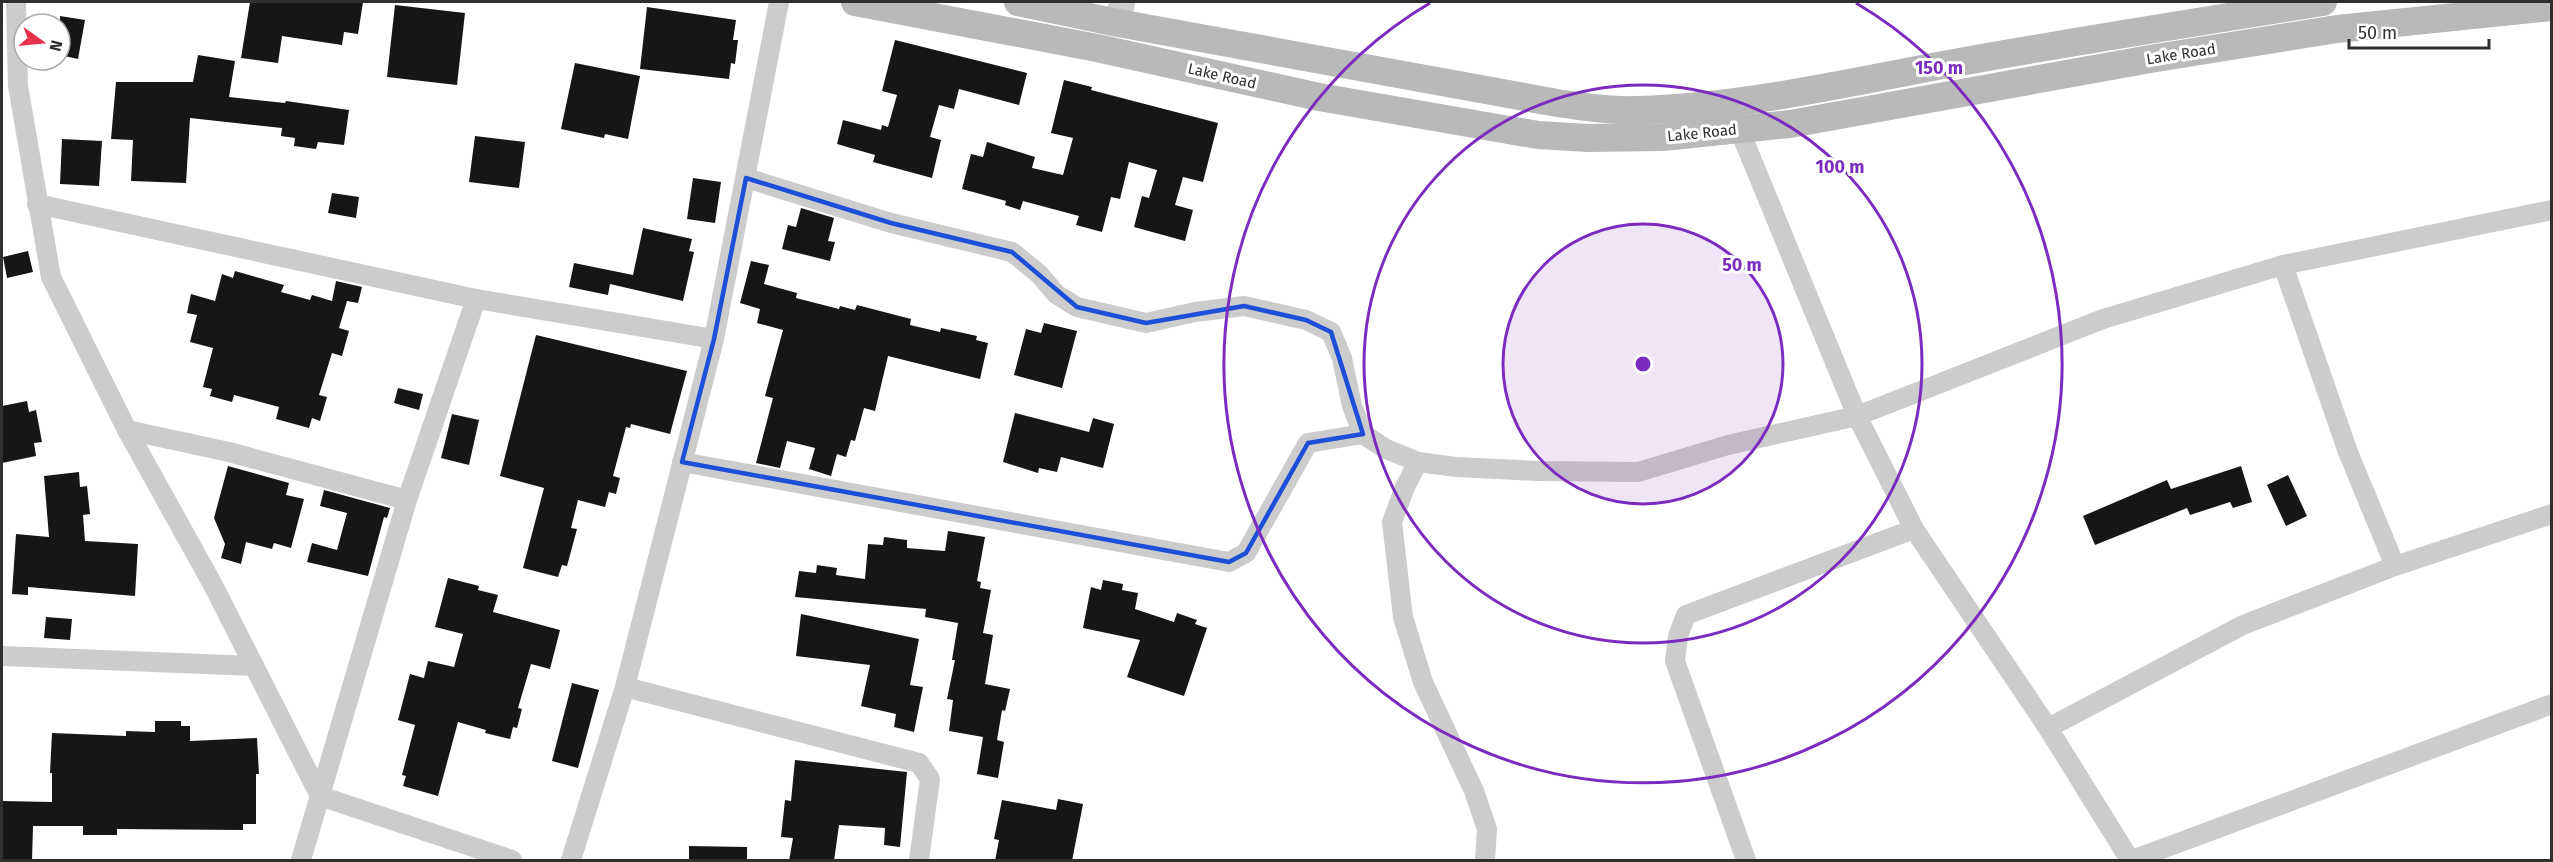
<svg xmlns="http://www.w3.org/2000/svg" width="2553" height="862" font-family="'Fira Sans',sans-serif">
  <rect width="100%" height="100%" fill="#fff"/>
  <g fill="#161616">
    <path d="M250 2H363L358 34 344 32 342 45 282 36 278 63 241 58Z"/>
    <path d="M395 5 465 13 457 85 387 77Z"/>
    <path d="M647 7 736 20 733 40H738L735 64 731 63 729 79 640 69Z"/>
    <path d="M60 16 85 20 78 59 60 55Z"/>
    <path d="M895 40 1027 73 1019 105 959 89 954 109 939 105 930 137 941 140 932 178 873 162 875 155 837 144 843 120 881 130 882 125 888 127 897 95 882 91Z"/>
    <path d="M198 55 235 61 229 97 285 103 286 101 349 110 344 145 318 142 316 149 294 146 295 138 281 136 282 128 190 118 186 183 131 181 133 140 111 139 116 82H193Z"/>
    <path d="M575 63 640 76 628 139 605 134 604 138 561 129Z"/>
    <path d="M1064 80 1092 87 1091 90 1218 123 1203 182 1183 177 1175 205 1193 210 1185 241 1134 227 1142 196 1149 198 1157 170 1129 162 1120 199 1111 197 1102 232 1076 225 1079 216 1023 201 1020 210 1005 205 1006 201 962 189 971 154 983 157 987 142 1035 157 1032 168 1063 175 1073 138 1051 133Z"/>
    <path d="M475 136 525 142 519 188 469 182Z"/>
    <path d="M62 139 102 141 99 186 60 184Z"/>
    <path d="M693 178 721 182 715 223 687 219Z"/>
    <path d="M332 193 359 197 356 218 328 213Z"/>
    <path d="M801 208 834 218 828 241 835 242 830 261 782 249 788 225 796 227Z"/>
    <path d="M643 228 692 239 689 251 694 252 683 301 610 284 608 295 569 287 574 263 633 275Z"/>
    <path d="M28 251 33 272 7 278 3 257Z"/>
    <path d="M751 261 769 265 764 284 797 293 796 298 839 309 840 306 855 310 857 305 911 319 910 325 940 332 941 328 977 336 976 340 988 343 980 379 888 356 875 411 864 408 855 441 851 440 846 457 837 454 831 476 809 469 815 448 787 441 780 468 756 463 773 398 765 396 783 330 757 323 760 309 740 303Z"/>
    <path d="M235 271 284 285 281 292 310 300 312 295 332 301 336 281 362 287 358 303 347 301 339 328 349 331 342 356 332 353 319 395 327 397 320 421 312 418 309 428 276 419 279 407 234 395 232 402 210 396 212 389 203 387 213 348 190 342 197 315 187 313 191 294 215 301 222 274 233 278Z"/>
    <path d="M1044 323 1077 331 1062 388 1014 375 1026 329 1041 333Z"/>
    <path d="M536 335 687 371 670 434 631 424 630 428 626 427 613 476 620 478 616 494 609 492 605 507 578 500 571 528 577 529 567 566 562 565 558 577 523 568 544 488 500 476Z"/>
    <path d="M398 388 423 394 419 410 394 403Z"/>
    <path d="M27 401 29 412 36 410 42 442 34 443 36 456 2 463V406Z"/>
    <path d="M1015 413 1089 432 1093 418 1114 424 1103 468 1061 457 1057 472 1039 468 1038 473 1003 462Z"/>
    <path d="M452 414 479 420 469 465 441 458Z"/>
    <path d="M228 466 289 483 286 495 304 499 291 548 274 543 272 549 246 542 241 564 221 558 225 544 214 518Z"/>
    <path d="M2241 466 2252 502 2233 508 2230 502 2190 515 2187 508 2095 545 2083 516 2167 480 2171 489Z"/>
    <path d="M79 472 80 487 87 486 90 514 83 515 85 541 138 544 135 596 28 587V595L12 594 16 534 49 537 44 476Z"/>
    <path d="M2288 475 2307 516 2286 526 2267 485Z"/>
    <path d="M324 490 390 508 387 518 384 517 368 576 307 562 312 543 337 550 347 513 320 506Z"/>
    <path d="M948 531 985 537 977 581 981 582 980 588 991 590 983 633 993 635 985 684 1010 689 1005 711 1002 710 997 740 1004 742 998 778 977 774 983 737 949 731 953 700 947 699 955 660H952L958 623 925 617 926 609 795 597 799 571 816 573 817 565 837 568 836 575 865 579 868 544 883 545 884 537 907 540V548L945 551Z"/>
    <path d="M448 578 479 586 478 590 498 595 493 612 560 630 550 669 531 664 518 708 522 709 517 728 513 727 510 739 485 733 486 730 458 722 438 796 403 786 406 776 402 775 415 725 398 720 410 674 424 678 428 661 454 667 463 634 435 627Z"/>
    <path d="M1103 580 1123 584 1122 590 1138 593 1135 609 1174 622 1177 613 1197 620 1195 624 1207 628 1184 696 1127 677 1140 640 1083 628 1091 587 1101 590Z"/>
    <path d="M801 614 919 639 910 685 923 687 914 732 894 727 896 714 861 706 870 665 796 656Z"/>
    <path d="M46 617 72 619 70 640 44 638Z"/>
    <path d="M572 683 599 690 578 768 552 761Z"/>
    <path d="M155 721H181V726H190V741L257 738 259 774H256V824H243V830L117 829V835H83V826H33L32 861 2 860V801L52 802V773H50L52 733 126 736V731L155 732Z"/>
    <path d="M795 760 907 772 900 847 884 845 885 828 839 825 834 861H789L793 838 781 837 785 800 791 801Z"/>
    <path d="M1058 799 1083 804 1072 861H995L999 840 994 839 1002 800 1056 810Z"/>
    <path d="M689 846 747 847V861H689Z"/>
  </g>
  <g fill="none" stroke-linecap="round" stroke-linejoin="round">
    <g stroke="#ccc" stroke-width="20">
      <path d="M16 2 18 86 51 277 127 430 213 585 320 796 512 860"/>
      <path d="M1735 119 1857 416 1914 529 2048 728 2130 860"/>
      <path d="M746 178 891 223 1012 252 1039 274 1056 294 1077 307 1146 323 1195 312 1244 306 1306 320 1331 332 1342 358 1352 406 1363 434 1386 449 1418 462 1456 467 1539 471 1638 472 1728 445 1857 416 2103 319 2283 265 2552 210"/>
      <path d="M37 204 476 299 714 339"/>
      <path d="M2283 265 2348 452 2395 566"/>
      <path d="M127 430 229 452 407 500"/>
      <path d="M682 462 1229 562 1246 553 1308 443 1363 434"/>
      <path d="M1418 462 1405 487 1392 522 1403 617 1423 682 1474 791 1487 829 1485 860"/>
      <path d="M2 656 254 666"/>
      <path d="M625 687 919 763 930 779 919 860"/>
      <path d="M2048 728 2243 625 2395 566 2552 514"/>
      <path d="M301 860 407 500 476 299"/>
      <path d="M571 860 625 687 714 339 779 2"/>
      <path d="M1746 860 1675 661 1678 636 1686 615 1914 529"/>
      <path d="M2132 860 2552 704"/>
    </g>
    <path stroke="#ccc" stroke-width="26" d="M1118 23 1122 2"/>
    <g stroke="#b9b9b9" stroke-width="28">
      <path d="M855 2 1097 48 1319 97 1538 135 1588 138 1663 137 1790 124 2150 59 2337 29 2552 7"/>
      <path d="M1018 2 1118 23 1557 103C1584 107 1611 111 1638 110 1742 107 1842 84 1943 65 2069 42 2196 22 2323 2"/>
    </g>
  </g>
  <path fill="none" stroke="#1d4ed8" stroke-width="4.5" stroke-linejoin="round" d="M746 178 891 223 1012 252 1077 307 1146 323 1244 306 1306 320 1331 332 1363 434 1308 443 1246 553 1229 562 682 462 714 339Z"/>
  <circle cx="1643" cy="364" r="140" fill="#7b2cbf" fill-opacity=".12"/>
  <g fill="none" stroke="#7b2cbf" stroke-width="3">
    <circle cx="1643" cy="364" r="140"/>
    <circle cx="1643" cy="364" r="279"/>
    <path d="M1856 3A419 419 0 1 1 1430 3"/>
  </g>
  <g text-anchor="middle" stroke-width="6" stroke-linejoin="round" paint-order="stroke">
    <g font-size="15" fill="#2f2f2f" stroke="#fff">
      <text transform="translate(2181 54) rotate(-9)" y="5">Lake Road</text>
      <text transform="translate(1222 76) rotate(13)" y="5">Lake Road</text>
      <text transform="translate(1702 133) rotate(-6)" y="5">Lake Road</text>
    </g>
  </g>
  <circle cx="1643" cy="364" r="9" fill="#7b2cbf" stroke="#fff" stroke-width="3"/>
  <g font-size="18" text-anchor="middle" font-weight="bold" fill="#7b2cbf" stroke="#fff" stroke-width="6" stroke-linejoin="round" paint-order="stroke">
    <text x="1939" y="74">150 m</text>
    <text x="1840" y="173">100 m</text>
    <text x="1742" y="271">50 m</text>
  </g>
  <rect width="2553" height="862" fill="none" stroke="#2f2f2f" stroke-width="6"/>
  <g transform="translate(42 42) rotate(105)"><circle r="28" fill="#ffffff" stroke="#acacac" stroke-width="1.5"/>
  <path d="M0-4.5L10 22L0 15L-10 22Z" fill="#e6324d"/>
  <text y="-9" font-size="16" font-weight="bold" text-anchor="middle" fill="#2f2f2f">N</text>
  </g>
  <path d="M2349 39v9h140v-9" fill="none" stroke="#2f2f2f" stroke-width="3"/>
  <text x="2358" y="39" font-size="18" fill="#2f2f2f" stroke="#ffffff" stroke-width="4.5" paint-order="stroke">50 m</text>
</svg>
